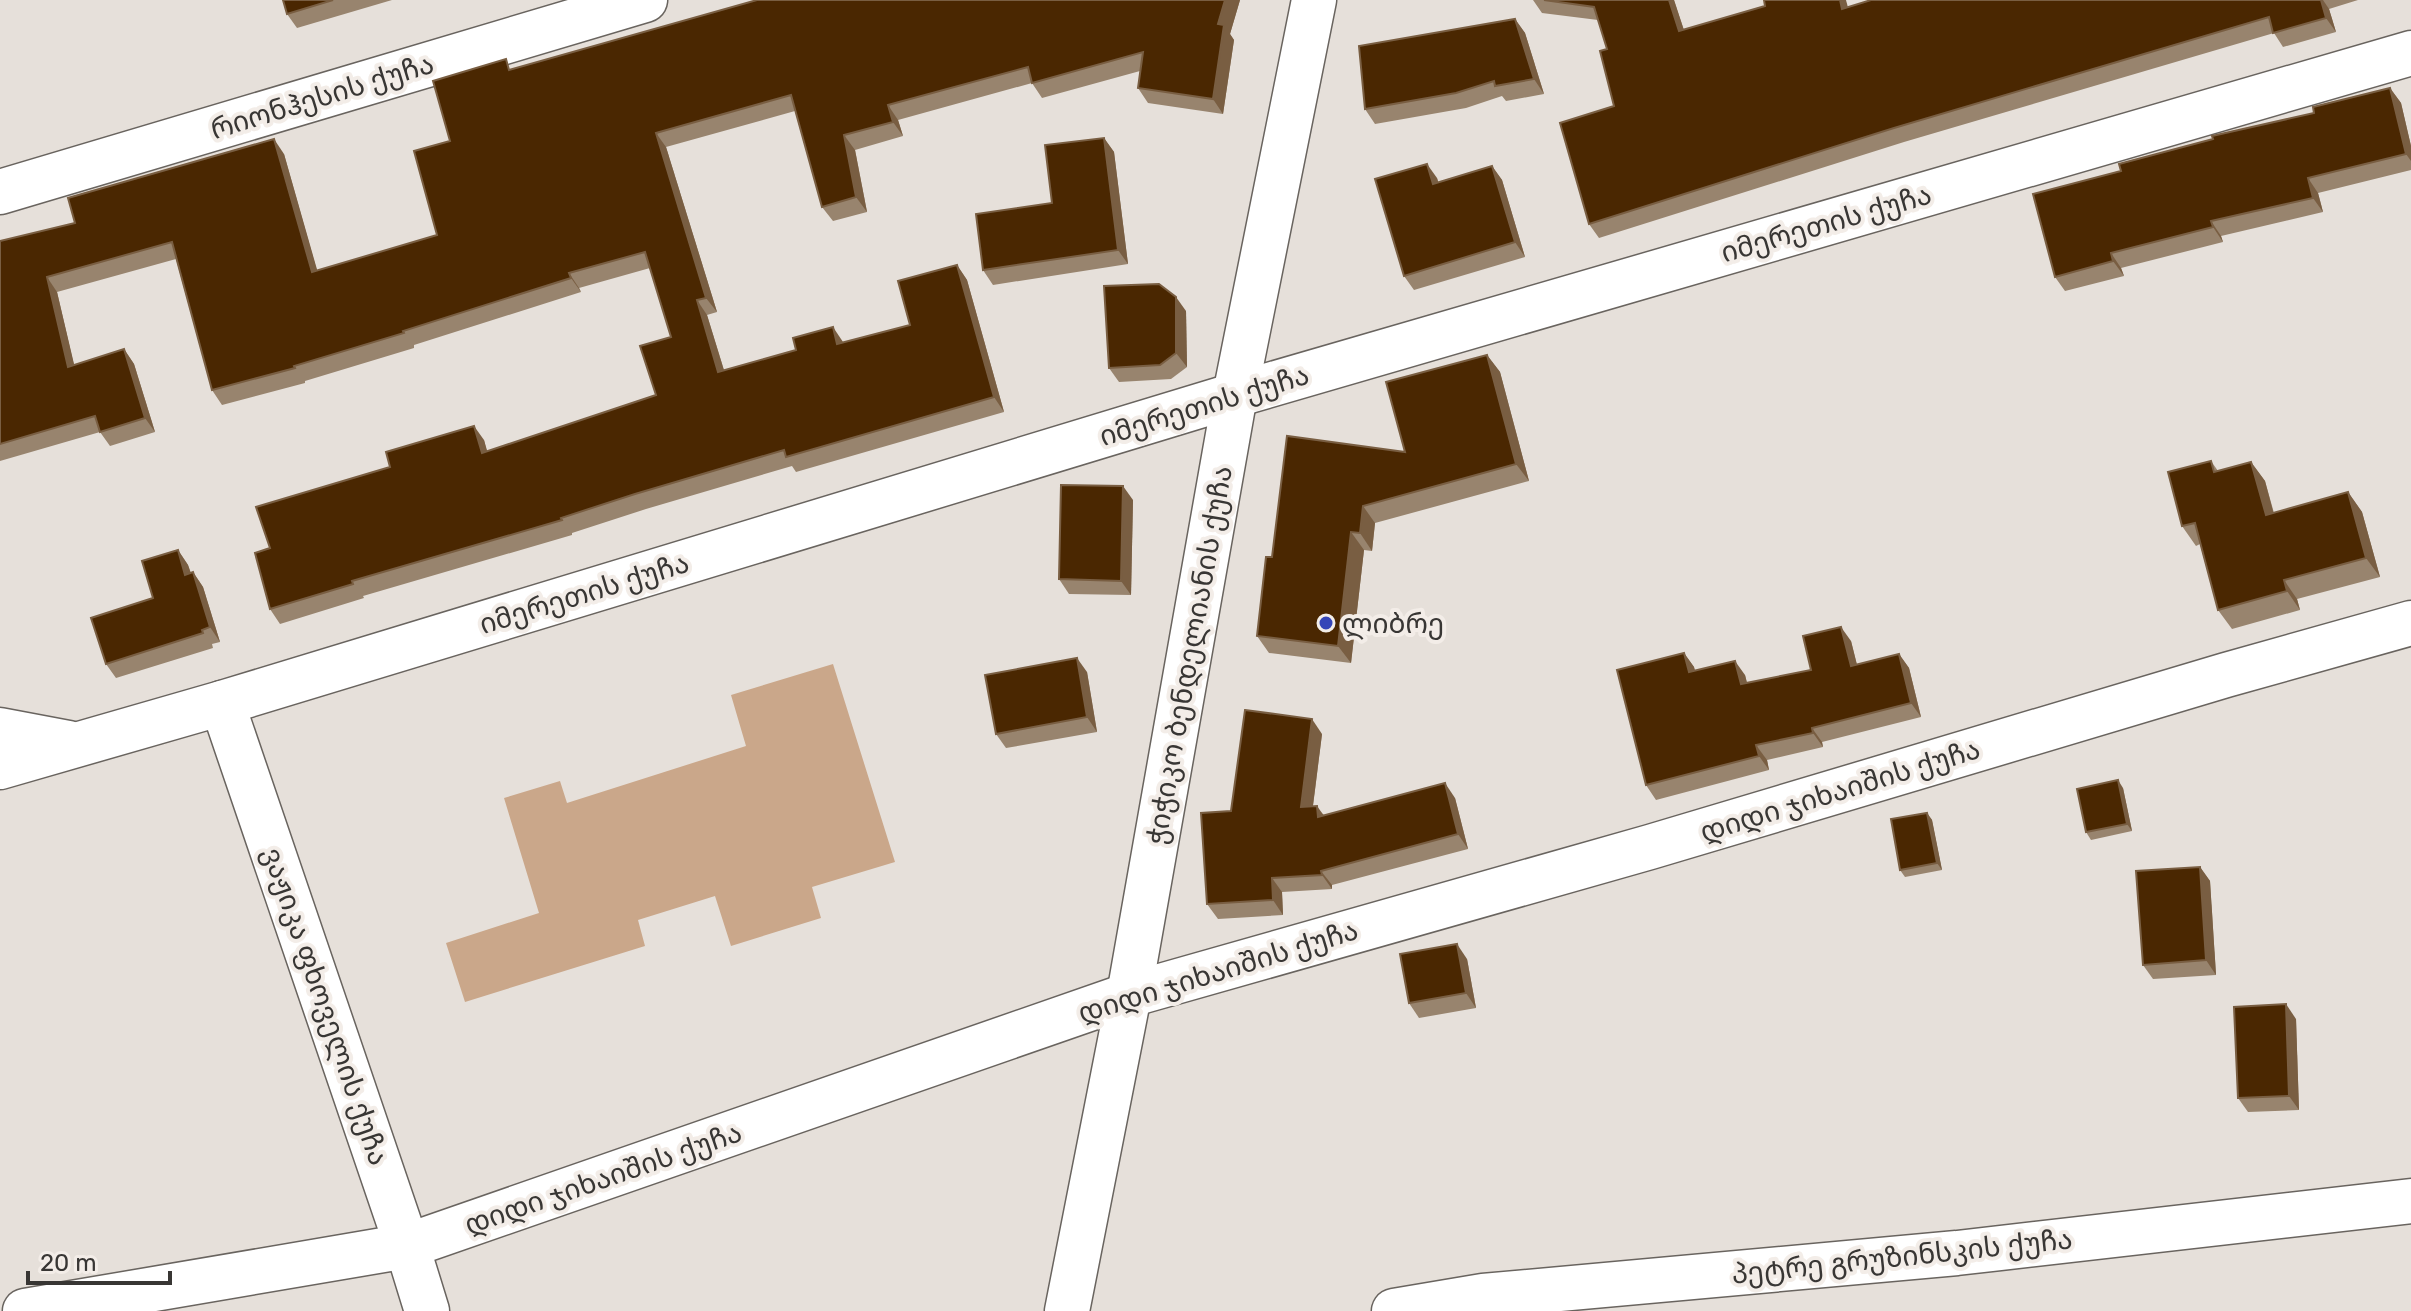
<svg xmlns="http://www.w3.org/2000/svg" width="2411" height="1311" font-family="Rubik,'Noto Sans Georgian',sans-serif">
  <rect width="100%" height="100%" fill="#e6e0da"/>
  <path fill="#caa78a" d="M833 664 895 862 812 887 821 918 731 946 715 896 638 920 645 946 465 1002 446 943 539 913 504 798 560 781 567 803 746 746 731 695Z"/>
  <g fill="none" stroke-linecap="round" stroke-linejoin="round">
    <g stroke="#69645f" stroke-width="47">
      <g id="street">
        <path d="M0 192 645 0"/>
        <path d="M222 703 407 1246 427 1311"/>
        <path d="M0 730 69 743"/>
        <path d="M0 767 222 703 1235 395 2411 53"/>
        <path d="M25 1311 407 1246 1129 995 1650 847 2226 675 2411 623"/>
        <path d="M1067 1311 1129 995 1235 395 1314 0"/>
        <path d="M1394 1311 1483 1296 1957 1253 2411 1201"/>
      </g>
    </g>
    <use href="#street" stroke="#fff" stroke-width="44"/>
  </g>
  <g fill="#98846e">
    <path d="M283 0H392L297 28 287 14Z"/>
    <path d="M757 0H1240L1230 34 1234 40 1223 114 1148 103 1138 88 1140 71 1042 98 1032 83 898 120 903 136 855 150 867 212 833 221 822 207 795 111 666 147 717 312 707 315 724 370 843 343 910 325 957 265 967 280 1004 412 796 472 792 466 646 509 572 533V535L363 596 364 598 280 624 270 609V548L484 440 487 452 656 395 671 337 650 268 579 288 581 292 414 345V348L305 381V383L222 405 212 390 176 259 57 292 74 365 124 349 134 364 155 432 110 446 100 432 0 461V241L75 223 284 154 317 271 437 235 450 141 513 69Z"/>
    <path d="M1533 0H1674L1684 30 1848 7 1871 0H2358L2329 9 2336 32 2283 47 2274 33 1904 142 1599 238 1589 224 1614 106 1607 49 1598 20 1542 13Z"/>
    <path d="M1515 19 1525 33 1544 94 1506 101 1502 96 1466 108 1375 124 1365 109Z"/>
    <path d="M2390 88 2401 103 2411 146V170L2318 193 2323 212 2221 236 2223 242 2121 268 2124 276 2065 291 2055 277 2121 171 2314 113Z"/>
    <path d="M1104 138 1114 152 1128 264 993 285 983 270 1052 203Z"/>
    <path d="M1492 166 1502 180 1525 257 1414 290 1404 276 1437 178 1438 182Z"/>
    <path d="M1186 311 1187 367 1171 379 1119 382 1109 368Z"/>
    <path d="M1487 355 1500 372 1529 481 1375 523 1372 551 1364 550 1351 663 1269 653 1257 636 1272 557 1405 452Z"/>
    <path d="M2211 461 2218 471 2251 462 2265 481 2274 513 2348 492 2362 512 2380 577 2297 599 2300 610 2232 629 2218 610 2200 544 2196 546 2182 526Z"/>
    <path d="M1133 500 1131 595 1069 594 1059 579Z"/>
    <path d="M178 550 188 565 191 573 193 572 203 587 220 642 212 644 213 648 116 678 106 664 153 598Z"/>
    <path d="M1851 641 1857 665 1899 654 1909 668 1921 717 1822 742 1823 747 1767 760 1769 770 1656 800 1646 785 1684 653 1694 667 1695 671 1745 675 1747 683 1811 670Z"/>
    <path d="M1087 672 1097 732 1006 748 996 734Z"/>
    <path d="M1322 734 1313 806 1324 815 1455 798 1468 849 1332 885V889L1282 892 1283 915 1218 919 1207 904 1231 811Z"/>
    <path d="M2123 788 2132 831 2091 840 2086 832Z"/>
    <path d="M1927 813 1932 820 1942 870 1905 877 1900 870Z"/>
    <path d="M2200 867 2210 881 2216 975 2153 979 2143 965Z"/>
    <path d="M1467 959 1476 1008 1419 1018 1409 1003Z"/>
    <path d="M2296 1019 2299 1110 2248 1112 2238 1098Z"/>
  </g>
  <g fill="#795e42">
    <path d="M1225 0H1240L1230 34 1234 40 1223 114 1213 99 1218 24Z"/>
    <path d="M1669 0H1674L1689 46 1679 31Z"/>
    <path d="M1840 0H1846L1852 23 1842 9Z"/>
    <path d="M2321 0H2323L2329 9 2336 32 2326 18Z"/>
    <path d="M1515 19 1525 33 1544 94 1534 79Z"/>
    <path d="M2390 88 2401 103 2411 146V161L2406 154Z"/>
    <path d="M888 105 898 120 903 136 893 122Z"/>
    <path d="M656 133 666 147 717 312 706 298Z"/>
    <path d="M844 135 855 150 867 212 856 197Z"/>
    <path d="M1104 138 1114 152 1128 264 1118 250Z"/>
    <path d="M274 139 284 154 322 287 312 272Z"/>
    <path d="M1427 164 1437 178 1443 198 1433 184Z"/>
    <path d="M1492 166 1502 180 1525 257 1515 242Z"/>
    <path d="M2308 178 2318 193 2323 212 2313 198Z"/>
    <path d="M2211 221 2221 236 2223 242 2213 227Z"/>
    <path d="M2111 253 2121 268 2124 276 2113 261Z"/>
    <path d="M957 265 967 280 1004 412 994 397Z"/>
    <path d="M569 273 579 288 581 292 571 278Z"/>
    <path d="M47 277 57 292 78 381 68 367Z"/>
    <path d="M1176 297 1186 311 1187 367 1176 353Z"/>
    <path d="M697 300 707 315 729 387 718 372Z"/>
    <path d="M833 327 843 342 848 359 837 344Z"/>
    <path d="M124 349 134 364 155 432 145 418Z"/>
    <path d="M1487 355 1500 372 1529 481 1516 464Z"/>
    <path d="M474 426 484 440 492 468 482 453Z"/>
    <path d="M2251 462 2265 481 2279 534 2266 515Z"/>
    <path d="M1123 486 1133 500 1131 595 1121 581Z"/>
    <path d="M2348 492 2362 512 2380 577 2366 558Z"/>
    <path d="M1363 506 1375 523 1372 551 1360 533Z"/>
    <path d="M1351 532 1364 550 1351 663 1338 646Z"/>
    <path d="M178 550 188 565 196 589 185 575Z"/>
    <path d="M193 572 203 587 220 642 210 627Z"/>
    <path d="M2284 580 2297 599 2300 610 2287 591Z"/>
    <path d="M1841 627 1851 641 1861 681 1851 666Z"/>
    <path d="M1684 653 1694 667 1699 687 1689 672Z"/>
    <path d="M1899 654 1909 668 1921 717 1911 703Z"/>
    <path d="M1077 658 1087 672 1097 732 1087 717Z"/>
    <path d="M1735 661 1745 675 1751 699 1741 684Z"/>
    <path d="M1312 719 1322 734 1311 821 1301 807Z"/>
    <path d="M1812 728 1822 742 1823 747 1813 733Z"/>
    <path d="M1756 745 1767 760 1769 770 1759 756Z"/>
    <path d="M2118 780 2123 788 2132 831 2127 824Z"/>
    <path d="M1445 783 1455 798 1468 849 1458 834Z"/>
    <path d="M1317 806 1327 820 1318 817Z"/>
    <path d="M1927 813 1932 820 1942 870 1937 863Z"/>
    <path d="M2200 867 2210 881 2216 975 2206 960Z"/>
    <path d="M1321 871 1332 885V889L1322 875Z"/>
    <path d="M1272 878 1282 892 1283 915 1273 900Z"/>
    <path d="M1457 944 1467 959 1476 1008 1466 993Z"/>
    <path d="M2286 1004 2296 1019 2299 1110 2289 1096Z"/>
  </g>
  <g fill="#4a2701" stroke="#795e42" stroke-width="2">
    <path d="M283 0H333L287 14Z"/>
    <path d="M757 0H1225L1218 24 1224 25 1213 99 1138 88 1143 52 1032 83 1028 67 888 105 893 122 844 135 856 197 822 207 791 95 656 133 706 298 697 300 718 372 796 350 793 338 833 327 837 344 910 325 898 281 957 265 994 397 786 457 784 450 635 494 561 518 562 520 352 581 353 584 270 609 255 553 270 548 256 507 390 467 386 452 474 426 482 453 656 395 640 346 671 337 645 252 569 273 571 278 403 331 404 333 294 366 295 368 212 390 172 242 47 277 68 367 124 349 145 418 100 432 95 416 0 444V241L75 223 68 198 274 139 312 272 437 235 414 151 450 141 433 81 506 59 509 70Z"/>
    <path d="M1544 0H1669L1679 31 1765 6 1764 0H1840L1842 9 1871 0H2321L2326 18 2273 33 2269 17 1894 128 1589 224 1560 123 1614 106 1600 51 1607 49 1594 7Z"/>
    <path d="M1515 19 1534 79 1495 86 1494 81 1456 93 1365 109 1359 46Z"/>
    <path d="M2390 88 2406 154 2308 178 2313 198 2211 221 2213 227 2111 253 2113 261 2055 277 2033 194 2121 171 2119 164 2213 139 2212 136 2314 113 2313 107Z"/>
    <path d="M1104 138 1118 250 983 270 976 214 1052 203 1045 145Z"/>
    <path d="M1427 164 1433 184 1492 166 1515 242 1404 276 1375 179Z"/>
    <path d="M1159 284 1176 297V353L1160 365 1109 368 1104 286Z"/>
    <path d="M1487 355 1516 464 1363 506 1360 533 1351 532 1338 646 1257 636 1266 557H1272L1287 436 1405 452 1386 382Z"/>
    <path d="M2211 461 2214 472 2251 462 2266 515 2348 492 2366 558 2284 580 2287 591 2218 610 2195 523 2182 526 2168 472Z"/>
    <path d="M1061 485 1123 486 1121 581 1059 579Z"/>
    <path d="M178 550 185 575 193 572 210 627 202 630 203 633 106 664 91 618 153 598 142 561Z"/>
    <path d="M1841 627 1851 666 1899 654 1911 703 1812 728 1813 733 1756 745 1759 756 1646 785 1617 670 1684 653 1689 672 1735 661 1741 684 1811 670 1803 636Z"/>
    <path d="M1077 658 1087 717 996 734 985 675Z"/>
    <path d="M1245 710 1312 719 1301 807 1317 806 1318 817 1445 783 1458 834 1321 871 1322 875 1272 878 1273 900 1207 904 1201 813 1231 811Z"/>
    <path d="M2118 780 2127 824 2086 832 2077 789Z"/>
    <path d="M1927 813 1937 863 1900 870 1891 819Z"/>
    <path d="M2200 867 2206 960 2143 965 2136 871Z"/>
    <path d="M1457 944 1466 993 1409 1003 1400 954Z"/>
    <path d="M2286 1004 2289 1096 2238 1098 2234 1007Z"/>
  </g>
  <circle fill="#3545b8" stroke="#f3ede8" stroke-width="3" cx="1326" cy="623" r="8"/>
  <g text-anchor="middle" stroke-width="8" stroke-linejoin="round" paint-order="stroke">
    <g font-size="28" fill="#383634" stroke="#f3ede8">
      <text transform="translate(322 96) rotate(-17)" y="10">რიონჰესის ქუჩა</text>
      <text transform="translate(1826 223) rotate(-16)" y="10">იმერეთის ქუჩა</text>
      <text transform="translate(1204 405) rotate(-17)" y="10">იმერეთის ქუჩა</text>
      <text transform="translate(584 593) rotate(-17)" y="10">იმერეთის ქუჩა</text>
      <text transform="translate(1189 655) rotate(-80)" y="10">ჭიჭიკო ბენდელიანის ქუჩა</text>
      <text transform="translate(1840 790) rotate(-17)" y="10">დიდი ჯიხაიშის ქუჩა</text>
      <text transform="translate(1218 971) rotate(-17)" y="10">დიდი ჯიხაიშის ქუჩა</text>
      <text transform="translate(326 1006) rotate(71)" y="10">ვაჟიკა ფხოველის ქუჩა</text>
      <text transform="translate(603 1178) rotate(-19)" y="10">დიდი ჯიხაიშის ქუჩა</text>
      <text transform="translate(1902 1256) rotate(-6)" y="10">პეტრე გრუზინსკის ქუჩა</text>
    </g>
    <g font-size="28" fill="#383634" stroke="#f3ede8" text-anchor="start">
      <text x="1342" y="633">ლიბრე</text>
    </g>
  </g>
  <path d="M28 1271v12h142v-12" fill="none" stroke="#383634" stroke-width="4"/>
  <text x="40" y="1271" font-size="24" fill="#383634" stroke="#f3ede8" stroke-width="6" paint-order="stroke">20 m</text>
</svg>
